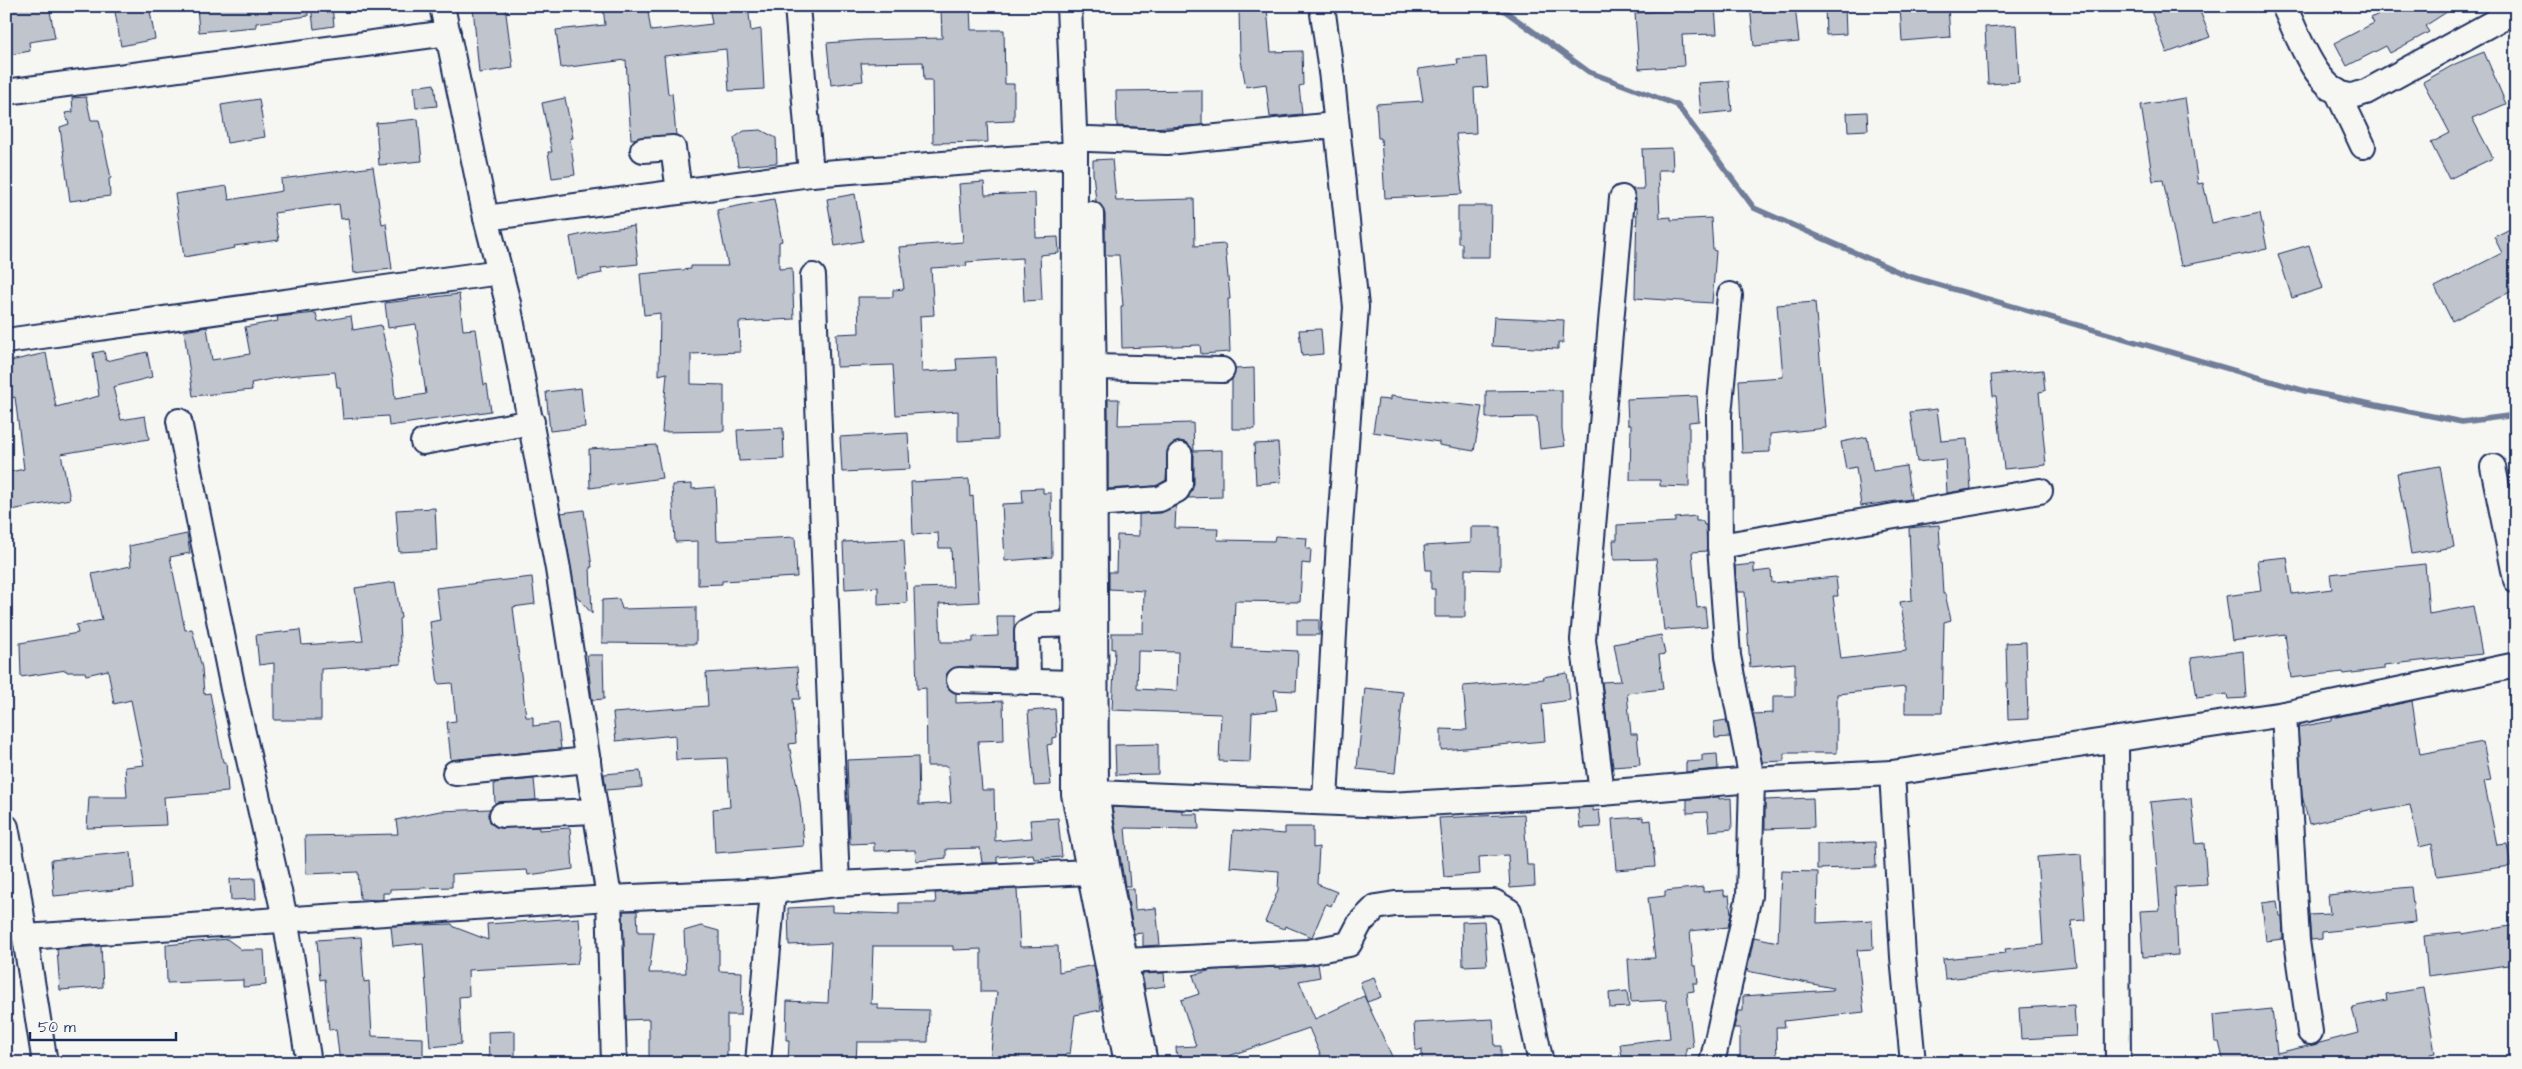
<svg xmlns="http://www.w3.org/2000/svg" width="2522" height="1069" font-family="'Architects Daughter',sans-serif">
  <rect width="100%" height="100%" fill="#f6f6f2"/>
  <filter id="ink" filterUnits="userSpaceOnUse"><feTurbulence type="fractalNoise" baseFrequency=".02" numOctaves="2"/><feDisplacementMap in="SourceGraphic" scale="10" xChannelSelector="R" yChannelSelector="G"/><feConvolveMatrix kernelMatrix="1 2 1 2 8 2 1 2 1" color-interpolation-filters="sRGB"/></filter>
  <g filter="url(#ink)">
    <g fill="none" stroke-linecap="round" stroke-linejoin="round">
      <path stroke="#717e99" stroke-width="5.5" d="M1498 6 1589 72 1677 105 1754 208 1908 276 2305 391 2462 422 2516 415"/>
    </g>
    <g fill="#c0c4cd" stroke="#1b2f5e" fill-rule="evenodd">
      <path d="M6 6H49L55 38 29 42 30 51 9 55 6 35Z"/>
      <path d="M114 6H149L155 39 121 46Z"/>
      <path d="M197 6H308V16L256 23V27L199 32Z"/>
      <path d="M311 6H332L334 26 314 29Z"/>
      <path d="M473 6H505L513 68 479 73Z"/>
      <path d="M603 6H647L651 31 712 24 709 6H748L751 31 761 29 764 89 729 91 726 49 664 56 668 94 672 93 676 135 631 139 626 60 561 68 556 30 605 25Z"/>
      <path d="M1750 6H1795L1799 42 1754 46Z"/>
      <path d="M1825 6H1845L1846 34 1826 35Z"/>
      <path d="M1900 6H1948L1950 37 1902 41Z"/>
      <path d="M2149 6H2198L2210 37 2167 53Z"/>
      <path d="M2393 6H2456L2425 26 2429 32 2390 53 2386 46 2347 66 2335 43 2374 23 2371 18Z"/>
      <path d="M1715 7 1717 34 1682 35 1684 66 1639 69 1635 13Z"/>
      <path d="M941 8H970L971 30H1004L1005 84H1014V121L987 122 988 142 933 143 932 80H924L923 62 861 63 863 81 831 85 827 43 865 40 942 38Z"/>
      <path d="M1267 8 1271 52 1302 51 1303 85 1299 86 1302 114 1270 117 1266 84 1246 87 1240 55 1239 9Z"/>
      <path d="M2016 25 2019 82 1988 84 1985 27Z"/>
      <path d="M2484 52 2506 104 2472 118 2493 158 2449 179 2431 143 2450 133 2423 82 2455 64Z"/>
      <path d="M1486 57 1488 87 1474 88 1476 133 1456 134 1462 194 1385 198 1381 138H1378L1376 104 1423 101 1418 69 1458 64 1457 59Z"/>
      <path d="M1729 81 1732 111 1701 114 1698 83Z"/>
      <path d="M434 84 437 106 416 108 414 87Z"/>
      <path d="M1202 90V125L1150 128 1117 126 1116 91Z"/>
      <path d="M86 97 91 120H99L111 178 109 179 110 196 70 201 60 127 69 124 65 113 73 112 72 98Z"/>
      <path d="M565 98 573 138H570L575 175 552 178 548 152H552L542 103Z"/>
      <path d="M2185 98 2198 184 2203 183 2212 223 2260 213 2267 249 2181 266 2163 180 2153 181 2141 105Z"/>
      <path d="M259 99 265 137 227 143 221 105Z"/>
      <path d="M1867 112 1868 130 1848 131 1847 113Z"/>
      <path d="M418 119 422 161 379 165 376 123Z"/>
      <path d="M761 130 776 138 777 163 738 166 734 138 744 131Z"/>
      <path d="M1672 148 1673 170H1658L1660 218 1671 217V220L1711 218 1713 250 1716 251 1712 303 1635 298 1637 208H1635L1636 199 1632 189H1644L1642 149Z"/>
      <path d="M1112 159 1116 201 1194 199 1195 246 1225 244 1230 299H1228L1230 352 1201 354 1200 345 1122 348 1121 306H1123L1119 255H1105V214L1102 207 1096 201 1093 173V160Z"/>
      <path d="M373 167 382 224 386 223 392 269 354 273 348 218 341 219 339 204 274 213 279 240 234 246 235 248 184 257 175 194 227 186 229 200 282 191 281 179Z"/>
      <path d="M984 182 985 195 1035 193 1036 238 1058 237 1059 253 1040 255 1042 300 1024 301 1022 258 966 262 967 266 931 268 934 315 920 316 922 372 957 370 956 359 996 357 998 439 958 441V411L896 415 893 365 837 367 836 334 859 333 858 297H893V290L904 289 899 247 963 242 959 184Z"/>
      <path d="M855 194 863 241 835 246 827 199Z"/>
      <path d="M774 199 782 241 779 242V269L792 268 794 319 739 322 740 352 691 354V384L724 385V431L662 432 667 373 659 375 660 313 644 315 640 274 691 269V266H728L717 210Z"/>
      <path d="M1458 206H1491L1490 257H1462V243H1458Z"/>
      <path d="M634 226 638 264 601 268 602 273 577 278 570 237 601 230Z"/>
      <path d="M2516 226V289L2452 321 2435 287 2502 253 2494 237Z"/>
      <path d="M2309 245 2323 288 2292 298 2278 254Z"/>
      <path d="M459 294 463 330 476 329 484 385 487 384 491 411 389 426 388 416 343 419 340 387H337L335 372 287 376 251 383 252 390 193 396 184 331 207 327 212 360 250 354 245 327 278 321 277 317 316 313 318 322 351 316 353 330 381 325 393 378 395 399 426 394 416 324 388 328 385 303Z"/>
      <path d="M1815 302 1826 428 1770 434V452L1742 453 1739 380 1783 377 1777 305Z"/>
      <path d="M1494 317 1564 320 1563 343H1558V349L1492 346Z"/>
      <path d="M1321 329 1323 354 1302 356 1299 330Z"/>
      <path d="M104 351 106 361 147 352 152 377 113 387 121 420 145 416 149 439 61 454 70 499 6 511V473L24 469 15 397 6 399V362L46 353 56 407 99 396 93 353Z"/>
      <path d="M1254 368 1255 429H1232V379L1235 369Z"/>
      <path d="M2043 370 2045 391 2039 392 2046 465 2004 469 1996 396H1993L1991 375Z"/>
      <path d="M581 388 585 427 550 431 546 392Z"/>
      <path d="M1562 390V430L1565 446 1540 449 1537 417 1486 418V391Z"/>
      <path d="M1390 396 1482 407 1474 451 1439 445V442L1373 432 1378 399 1390 400Z"/>
      <path d="M1697 396 1699 421 1689 422V487L1660 486V480H1630L1631 425H1628L1627 399Z"/>
      <path d="M1108 399H1119L1118 425 1193 423 1194 451 1222 450V497L1188 498 1194 484V455L1187 443 1180 441 1174 443 1168 449 1166 480 1156 486 1108 489Z"/>
      <path d="M1937 409 1941 441 1967 439 1971 489 1947 493 1945 459 1917 462 1910 412Z"/>
      <path d="M783 428 784 459 739 461 737 430Z"/>
      <path d="M908 433 910 469 842 472 840 437Z"/>
      <path d="M1867 437 1873 471 1906 466 1911 499 1861 506 1856 467 1846 469 1841 442Z"/>
      <path d="M1278 443 1281 482 1256 484 1254 444Z"/>
      <path d="M656 445 662 478 590 488 589 449Z"/>
      <path d="M2440 466 2454 547 2411 554 2397 473Z"/>
      <path d="M969 479 970 497 973 496 979 602 939 604 941 642H973V637L998 636 997 616H1014V668H953L947 673V686L956 693V703L1003 701 1004 740 978 741 982 790H994L995 841 1032 838 1030 820 1058 818 1062 857 1034 859 1033 854 997 857V863H982L980 848 946 849V858L916 861 915 850 874 851V843L850 844 847 760 918 757 919 805 951 803 948 766H927L926 688 917 689 914 588 953 587 951 548H939L938 533 913 535 911 482Z"/>
      <path d="M692 484V489L715 487 717 541 795 537 797 577 722 581V584L698 585V541L675 542 672 485Z"/>
      <path d="M1043 488V493H1051L1052 557 1005 561 1002 504 1023 503 1022 489Z"/>
      <path d="M1176 506 1175 528 1218 529 1217 540 1274 541 1275 536 1307 538 1306 549H1311L1310 564 1302 563 1300 602 1235 601 1233 648 1298 651 1296 691 1274 690 1277 710 1252 713 1250 762 1219 761 1221 714 1112 710 1115 649H1112V633H1143L1144 591 1109 589V572H1116L1117 535 1139 536V514L1161 513ZM1138 651 1178 652 1177 691 1137 689Z"/>
      <path d="M435 508 437 550 399 552 396 510Z"/>
      <path d="M584 510 592 567H590L592 614 576 595 561 513Z"/>
      <path d="M1696 516V521H1703L1704 525H1706L1707 551 1692 552 1697 608 1705 607 1707 627 1664 630 1656 559 1614 560 1613 540H1617V525L1675 522V518Z"/>
      <path d="M1939 525 1943 594H1945L1951 620 1944 622 1942 713H1905V687L1837 694V753H1784V761L1762 762 1753 714 1773 713V696H1795V663L1750 667 1745 592H1737L1735 566 1754 564V572L1771 570 1772 583 1836 577 1838 596H1833L1841 659 1906 651V633L1900 602 1912 600 1909 528Z"/>
      <path d="M1471 527H1500V570L1465 569V617H1435V589H1431V570H1426L1424 546 1471 543Z"/>
      <path d="M187 534 190 553 170 557 185 630 192 629 202 668 204 694 210 693 223 762H226L228 792 164 797 166 825 87 828 89 797H127L125 767 144 765 131 700 114 704 108 670 86 675 85 672H67L66 670 21 677 20 643 78 633 76 625 102 620 92 574 131 566 129 546Z"/>
      <path d="M904 539 907 603 878 605V587L845 589 843 542Z"/>
      <path d="M2287 557 2292 594 2332 589 2330 574 2425 564 2429 614 2473 606 2482 654 2384 665V669L2344 674 2343 672 2291 678 2285 634 2232 641 2226 596 2261 591 2257 560Z"/>
      <path d="M532 577 535 604 513 607 526 717H533V726L558 723 561 749 451 760 447 722 456 721 452 683 438 684 430 622 440 620 436 588Z"/>
      <path d="M395 582 401 618 399 619 401 664 321 669V720H274V663L259 665 256 635 300 630 302 645 363 641 355 588Z"/>
      <path d="M619 599 622 609 696 607V644L602 643V600Z"/>
      <rect x="1297" y="620" width="22" height="15"/>
      <path d="M1661 635 1665 654 1659 655 1663 689 1627 693 1631 734H1637L1640 765 1613 767 1602 682 1621 681 1614 644Z"/>
      <path d="M2026 642 2028 719 2008 720 2006 643Z"/>
      <path d="M2243 651 2246 698 2228 699 2227 694 2197 698 2191 658Z"/>
      <path d="M587 655H603L604 699 592 700Z"/>
      <path d="M797 667 800 699H793L796 743 789 744 800 802 804 846 715 853 713 809 730 807 727 758 676 760 675 735 616 741 613 713 708 706 706 673Z"/>
      <path d="M1567 673 1570 700 1542 704 1545 741 1441 750V729L1467 730 1463 686 1544 679 1543 677Z"/>
      <path d="M1365 688 1403 692 1395 773 1357 769Z"/>
      <path d="M2412 701 2420 754 2483 742 2491 780 2484 781 2497 845 2507 844 2511 866 2437 876 2432 844 2419 847 2410 805 2373 812V809L2309 824 2302 795 2298 727 2332 721V718Z"/>
      <path d="M1055 709 1057 737 1052 738V744L1047 745 1051 785 1034 786 1028 711Z"/>
      <path d="M1726 720 1730 737 1715 738 1714 722Z"/>
      <path d="M1158 744V774L1116 775 1115 745Z"/>
      <path d="M1717 754 1718 769 1686 772V762L1702 761V755Z"/>
      <path d="M640 771 642 787 606 790 604 774Z"/>
      <path d="M534 779 536 800 495 803 494 783Z"/>
      <path d="M1719 797V799L1731 798 1732 829 1709 831 1707 812 1687 813V799Z"/>
      <path d="M1813 798 1814 827 1765 829V800Z"/>
      <path d="M2191 798 2196 844 2204 843 2207 885 2175 887 2178 955 2143 957 2140 911 2160 910 2154 834 2150 802Z"/>
      <path d="M1112 807 1182 810V814H1198L1199 829 1125 828 1130 886H1125Z"/>
      <path d="M1593 807V811L1599 810 1601 827 1580 828 1578 808Z"/>
      <path d="M490 809V822L496 827H539V830L570 828 573 869 528 875 527 870 452 874V887L390 889V893H383V899L380 900 360 899 358 872 306 874 305 836 398 834 396 820 440 811Z"/>
      <path d="M1524 814 1527 865H1534L1535 886 1510 888 1508 855 1479 857 1480 874 1444 877 1439 818Z"/>
      <path d="M1643 817V821L1651 820 1655 867 1616 870 1612 819Z"/>
      <path d="M1285 827H1313V848L1319 847 1317 884 1337 892 1331 906 1326 904 1312 937 1285 926 1284 929 1265 922 1278 890 1279 871 1230 867 1233 830 1285 834Z"/>
      <path d="M1875 842 1876 867 1817 869V844Z"/>
      <path d="M131 852 134 888 54 896 51 860Z"/>
      <path d="M2081 854 2085 920 2071 921 2076 966 1945 979 1943 959 2006 953 2005 949 2043 945 2037 857Z"/>
      <path d="M1781 871 1818 872 1817 923 1872 920 1873 949 1857 950 1864 1012 1784 1021 1785 1027H1776L1777 1063H1740V1028H1734L1738 1011H1743V996L1833 990V988L1747 971 1754 937 1778 942Z"/>
      <path d="M255 878 256 899 231 900 230 879Z"/>
      <path d="M1703 887V892L1724 890V896L1729 895 1731 914 1728 927 1690 931 1693 966H1696L1698 983H1693L1694 991 1687 992 1693 1047 1686 1048V1063H1623L1620 1044 1670 1038 1666 1000 1631 1002 1628 959 1655 958 1648 898 1665 896V891Z"/>
      <path d="M2411 887 2415 922 2322 932V939L2311 940 2309 915 2330 914 2328 895Z"/>
      <path d="M1017 889 1020 947 1058 946 1059 972 1094 965 1101 1010 1075 1015 1070 1054 1066 1053 1065 1063 990 1062 997 992H981V949L953 950V946H873L871 1004H878V1009L929 1010 928 1042H857L856 1063H788L789 1040H786L787 1001 828 1003 831 943 789 945 788 908 832 906V912L899 914V903H936L935 893Z"/>
      <path d="M1126 889H1134L1135 910 1156 908 1160 945 1143 946V933L1134 934Z"/>
      <path d="M2277 901 2279 916H2282L2283 939 2266 941 2262 903Z"/>
      <path d="M623 911H637L638 932H654L649 973H686L684 931 701 926 719 931V971L742 972 741 1015H727V1063H649V1019L626 1020Z"/>
      <path d="M579 918 581 947 577 964 468 970 469 996 459 997 461 1044 430 1047 423 943 393 946 391 926 452 924 454 927 488 940 487 924Z"/>
      <path d="M1484 921 1487 965 1463 966 1462 922Z"/>
      <path d="M2516 925V964L2428 976 2424 936 2462 932V934Z"/>
      <path d="M361 937 364 982 369 981 372 1036 423 1038V1063H340L336 1029 329 1030 325 979 320 980 317 940Z"/>
      <path d="M227 939 242 950H264L266 985 243 987V980L167 983 166 945Z"/>
      <path d="M101 946 103 987 60 990 57 949Z"/>
      <path d="M1318 964 1320 977 1299 981 1315 1019 1364 996 1395 1063H1324L1309 1028 1226 1057 1228 1063H1177L1176 1047 1196 1046 1181 1000 1199 994 1193 975 1212 970 1280 967V969Z"/>
      <path d="M1164 973 1165 986 1145 989 1142 974Z"/>
      <path d="M1374 977 1381 997 1367 1002 1360 982Z"/>
      <path d="M2424 988 2435 1053 2430 1054 2432 1063H2224L2219 1042H2215L2213 1015 2272 1009 2277 1053 2312 1045 2358 1033 2352 1007 2387 1000 2386 994Z"/>
      <path d="M1627 991 1629 1007 1610 1008 1609 993Z"/>
      <path d="M2074 1005 2076 1036 2021 1039 2019 1008Z"/>
      <path d="M1493 1019 1495 1046H1501V1063H1422V1049L1416 1051 1414 1023Z"/>
      <path d="M515 1031V1063H489L488 1032Z"/>
    </g>
    <g fill="none" stroke-linecap="round" stroke-linejoin="round">
      <g stroke="#1b2f5e" stroke-width="28">
        <g id="minor">
          <path d="M442 6 486 218 508 303 558 569 609 898 614 1063"/>
          <path d="M797 6 811 174"/>
          <path d="M1069 6 1075 154 1074 794 1127 1063"/>
          <path d="M1322 6 1332 79 1356 307 1339 540 1325 801"/>
          <path d="M2284 6C2297 33 2317 94 2351 96 2355 96 2361 93 2366 92L2516 10"/>
          <path d="M2330 88 2337 91 2363 146"/>
          <path d="M6 92 448 33"/>
          <path d="M1089 139 1167 142 1335 125"/>
          <path d="M643 150 673 148 679 191"/>
          <path d="M1091 214 1094 382 1096 792 1108 871 1145 1063"/>
          <path d="M486 218 811 174 1075 154"/>
          <path d="M813 276 837 884"/>
          <path d="M6 341 500 272"/>
          <path d="M1094 367 1222 370"/>
          <path d="M179 421 233 689 285 918 309 1063"/>
          <path d="M423 442 532 422"/>
          <path d="M2493 467 2516 580"/>
          <path d="M1095 504 1160 499 1177 490 1180 484V455"/>
          <path d="M1720 546 2040 491"/>
          <path d="M959 680 1073 683"/>
          <path d="M1028 682 1027 632 1040 625 1090 624"/>
          <path d="M2284 714 2297 941 2310 1032"/>
          <path d="M2116 741 2118 1063"/>
          <path d="M455 773 588 760"/>
          <path d="M1892 773 1903 957 1913 1063"/>
          <path d="M1096 793 1389 805 1602 793 1752 780 1892 773 2284 714 2516 665"/>
          <path d="M1602 793 1583 640 1622 198"/>
          <path d="M502 815 595 811"/>
          <path d="M6 827 18 891"/>
          <path d="M6 893 18 891 25 937 609 898 773 891 837 884 1089 872"/>
          <path d="M25 937 45 1063"/>
          <path d="M1125 961 1308 952 1349 944 1360 923 1376 907 1395 904 1494 902 1509 911 1541 1063"/>
          <path d="M758 1063 773 891"/>
          <path d="M1712 1063 1749 896 1752 780 1728 656 1720 546 1719 415 1730 295"/>
        </g>
      </g>
      <use href="#minor" stroke="#f6f6f2" stroke-width="24"/>
    </g>
  </g>
  <rect width="2522" height="1069" fill="none" stroke="#f6f6f2" stroke-width="25"/>
  <rect x="12" y="12" width="2497" height="1044" fill="none" stroke="#1b2f5e" stroke-width="2" filter="url(#ink)"/>
  <path d="M30 1032v8h146v-8" fill="none" stroke="#1b2f5e" stroke-width="2.5"/>
  <text x="38" y="1032" font-size="15" fill="#1b2f5e" stroke="#f6f6f2" stroke-width="4" paint-order="stroke">50 m</text>
</svg>
